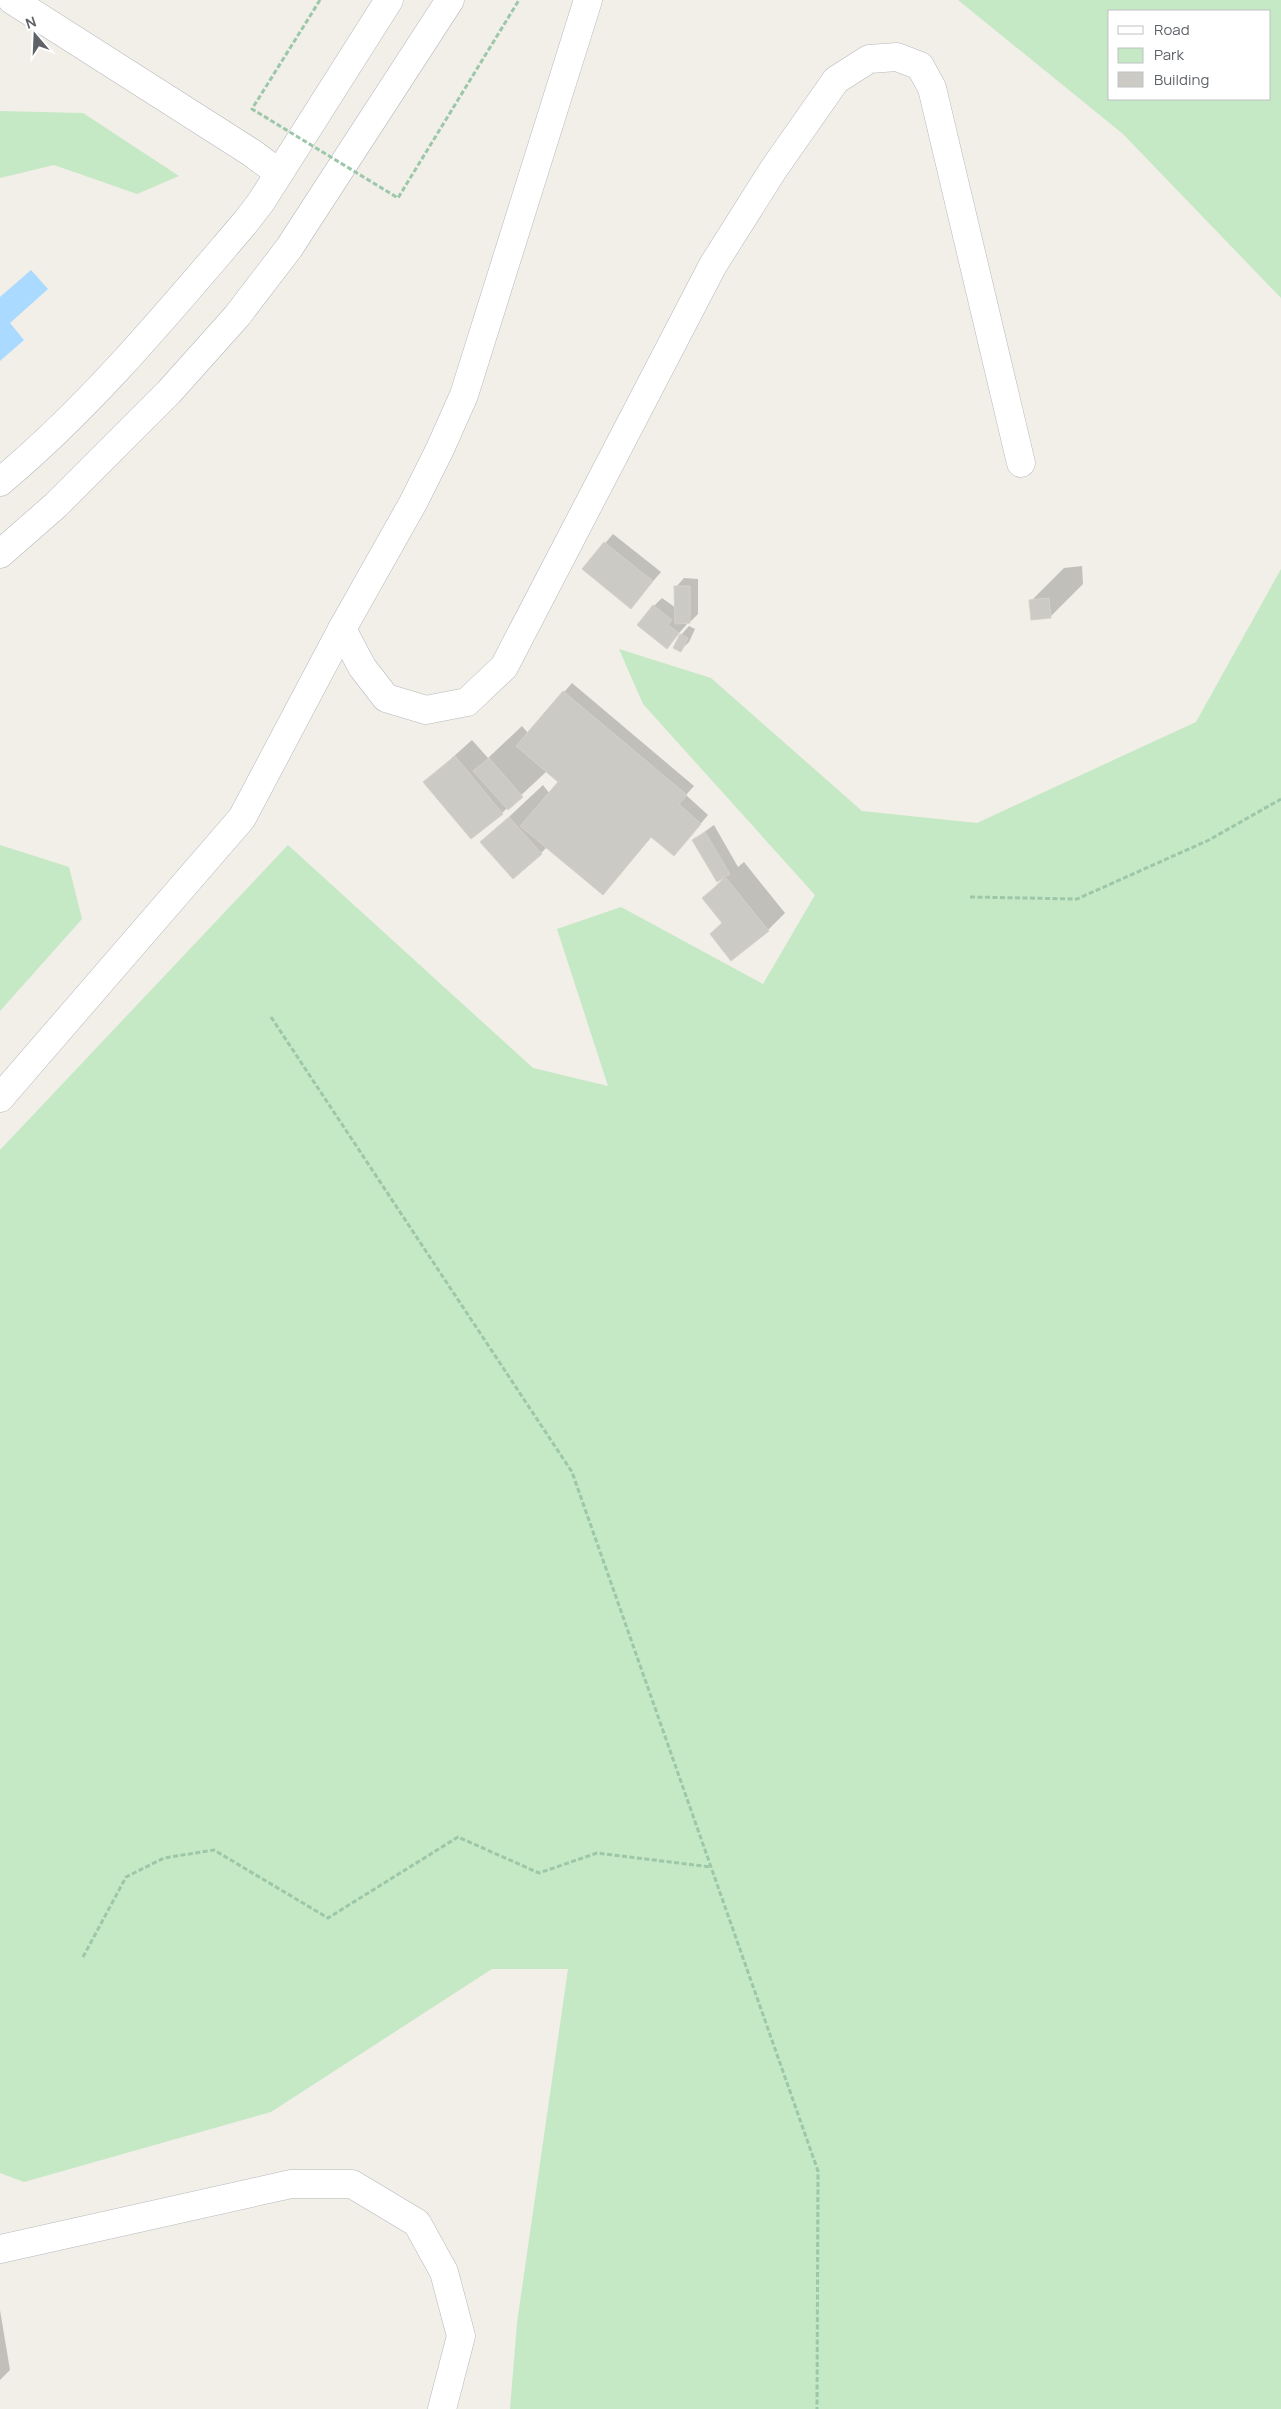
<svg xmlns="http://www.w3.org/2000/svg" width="1281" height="2409" font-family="Manrope,sans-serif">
  <rect width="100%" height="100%" fill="#f1efe8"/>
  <g fill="#c5e8c5" fill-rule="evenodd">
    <path d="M958 0H1281V298L1123 134ZM1110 11H1270V99H1110Z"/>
    <path d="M0 111 83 113 179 176 137 194 54 165 0 178Z"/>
    <path d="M1281 569V2409H510L517 2323 568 1969H492L271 2112 24 2182 0 2173V1150L288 845 533 1068 608 1086 557 929 621 907 763 984 815 895 643 704 619 649 711 678 862 811 977 823 1196 722Z"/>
    <path d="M0 845 69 867 82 919 0 1011Z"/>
  </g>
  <path fill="#aadaff" d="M31 270 48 289 10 323 24 340 0 361V297Z"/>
  <g fill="#0003">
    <path d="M613 534 661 572 631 607 583 569Z"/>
    <path d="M1082 566 1083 584 1050 617 1031 601 1064 568Z"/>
    <path d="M684 578 698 579V614L690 622H684L687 624 667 647 654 606 662 598 676 608V587Z"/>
    <path d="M689 626 695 629 689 642 681 650V635Z"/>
    <path d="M572 683 694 786 686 795 708 815 682 846 652 836 611 885 547 847 541 853 482 842 543 785 550 794 560 782 547 771 502 813 425 782 472 740 488 758 522 726 528 733Z"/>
    <path d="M714 825 738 867 744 862 785 913 768 930 711 934 723 922 703 898 725 877 693 840Z"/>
    <path d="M0 2310 10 2370 0 2380Z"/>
  </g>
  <g fill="#cccac5" stroke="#d6d1c6">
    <path d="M604 542 653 581 631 609 582 569Z"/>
    <path d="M674 586H690V623L675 624Z"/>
    <path d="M1049 598 1051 618 1031 620 1029 600Z"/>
    <path d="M653 605 672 620 668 625 679 633 667 649 637 625Z"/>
    <path d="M680 634 688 638 681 652 673 648Z"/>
    <path d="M563 691 687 795 679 804 701 824 674 856 651 837 603 895 520 826 558 782 516 746Z"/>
    <path d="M455 756 503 814 471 839 423 782Z"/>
    <path d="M489 758 523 797 508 810 473 771Z"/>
    <path d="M509 817 542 854 513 879 480 842Z"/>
    <path d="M705 832 730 874 717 882 692 840Z"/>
    <path d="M726 878 769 931 731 961 710 934 722 923 702 898Z"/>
  </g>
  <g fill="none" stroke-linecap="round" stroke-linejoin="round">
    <g stroke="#b5b8bc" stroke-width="29">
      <g id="minor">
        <path d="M12 0 252 153 279 173"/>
        <path d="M0 482C91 406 167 314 244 224L261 202 389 0"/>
        <path d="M0 554 56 505 169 392 237 316 289 248 450 0"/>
        <path d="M342 629 362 667 386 698 426 710 467 702 504 667 713 265 773 170 836 80 869 59 897 57 920 66 932 88 1021 463"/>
        <path d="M0 1098 242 818 342 629 413 503 440 449 464 395 588 0"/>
        <path d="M0 2249 291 2184H352L417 2223 444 2272 461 2336 442 2409"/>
      </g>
    </g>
    <g stroke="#9cc7a9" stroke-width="3" stroke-dasharray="5 2.5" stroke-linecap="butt">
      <path d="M970 897 1077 899 1209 840 1281 799"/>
      <path d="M271 1017 572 1472 818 2171 817 2409"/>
      <path d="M83 1957 126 1877 164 1858 214 1850 328 1918 458 1837 539 1873 597 1853 711 1867"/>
    </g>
    <use href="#minor" stroke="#fff" stroke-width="28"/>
    <path stroke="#9cc7a9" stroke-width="3" stroke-dasharray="5 2.5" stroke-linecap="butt" d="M320 0 252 109 398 198 519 0"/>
  </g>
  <rect x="1108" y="10" width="162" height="90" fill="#ffffff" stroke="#bfc1c3"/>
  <rect x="1118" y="26" width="25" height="8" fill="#ffffff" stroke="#bfc1c3"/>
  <text x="1154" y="35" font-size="15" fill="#5f6368">Road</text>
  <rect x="1118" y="48" width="25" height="15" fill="#c5e8c5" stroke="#bfc1c3"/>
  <text x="1154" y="60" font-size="15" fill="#5f6368">Park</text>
  <rect x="1118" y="72" width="25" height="15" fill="#cccac5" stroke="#bfc1c3"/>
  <text x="1154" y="85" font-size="15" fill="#5f6368">Building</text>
  <g transform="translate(35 35) rotate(341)" stroke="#ffffff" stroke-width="4" paint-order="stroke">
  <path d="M0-4L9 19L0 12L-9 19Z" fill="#5f6368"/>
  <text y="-8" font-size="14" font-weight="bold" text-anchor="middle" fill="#5f6368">N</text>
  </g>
</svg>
